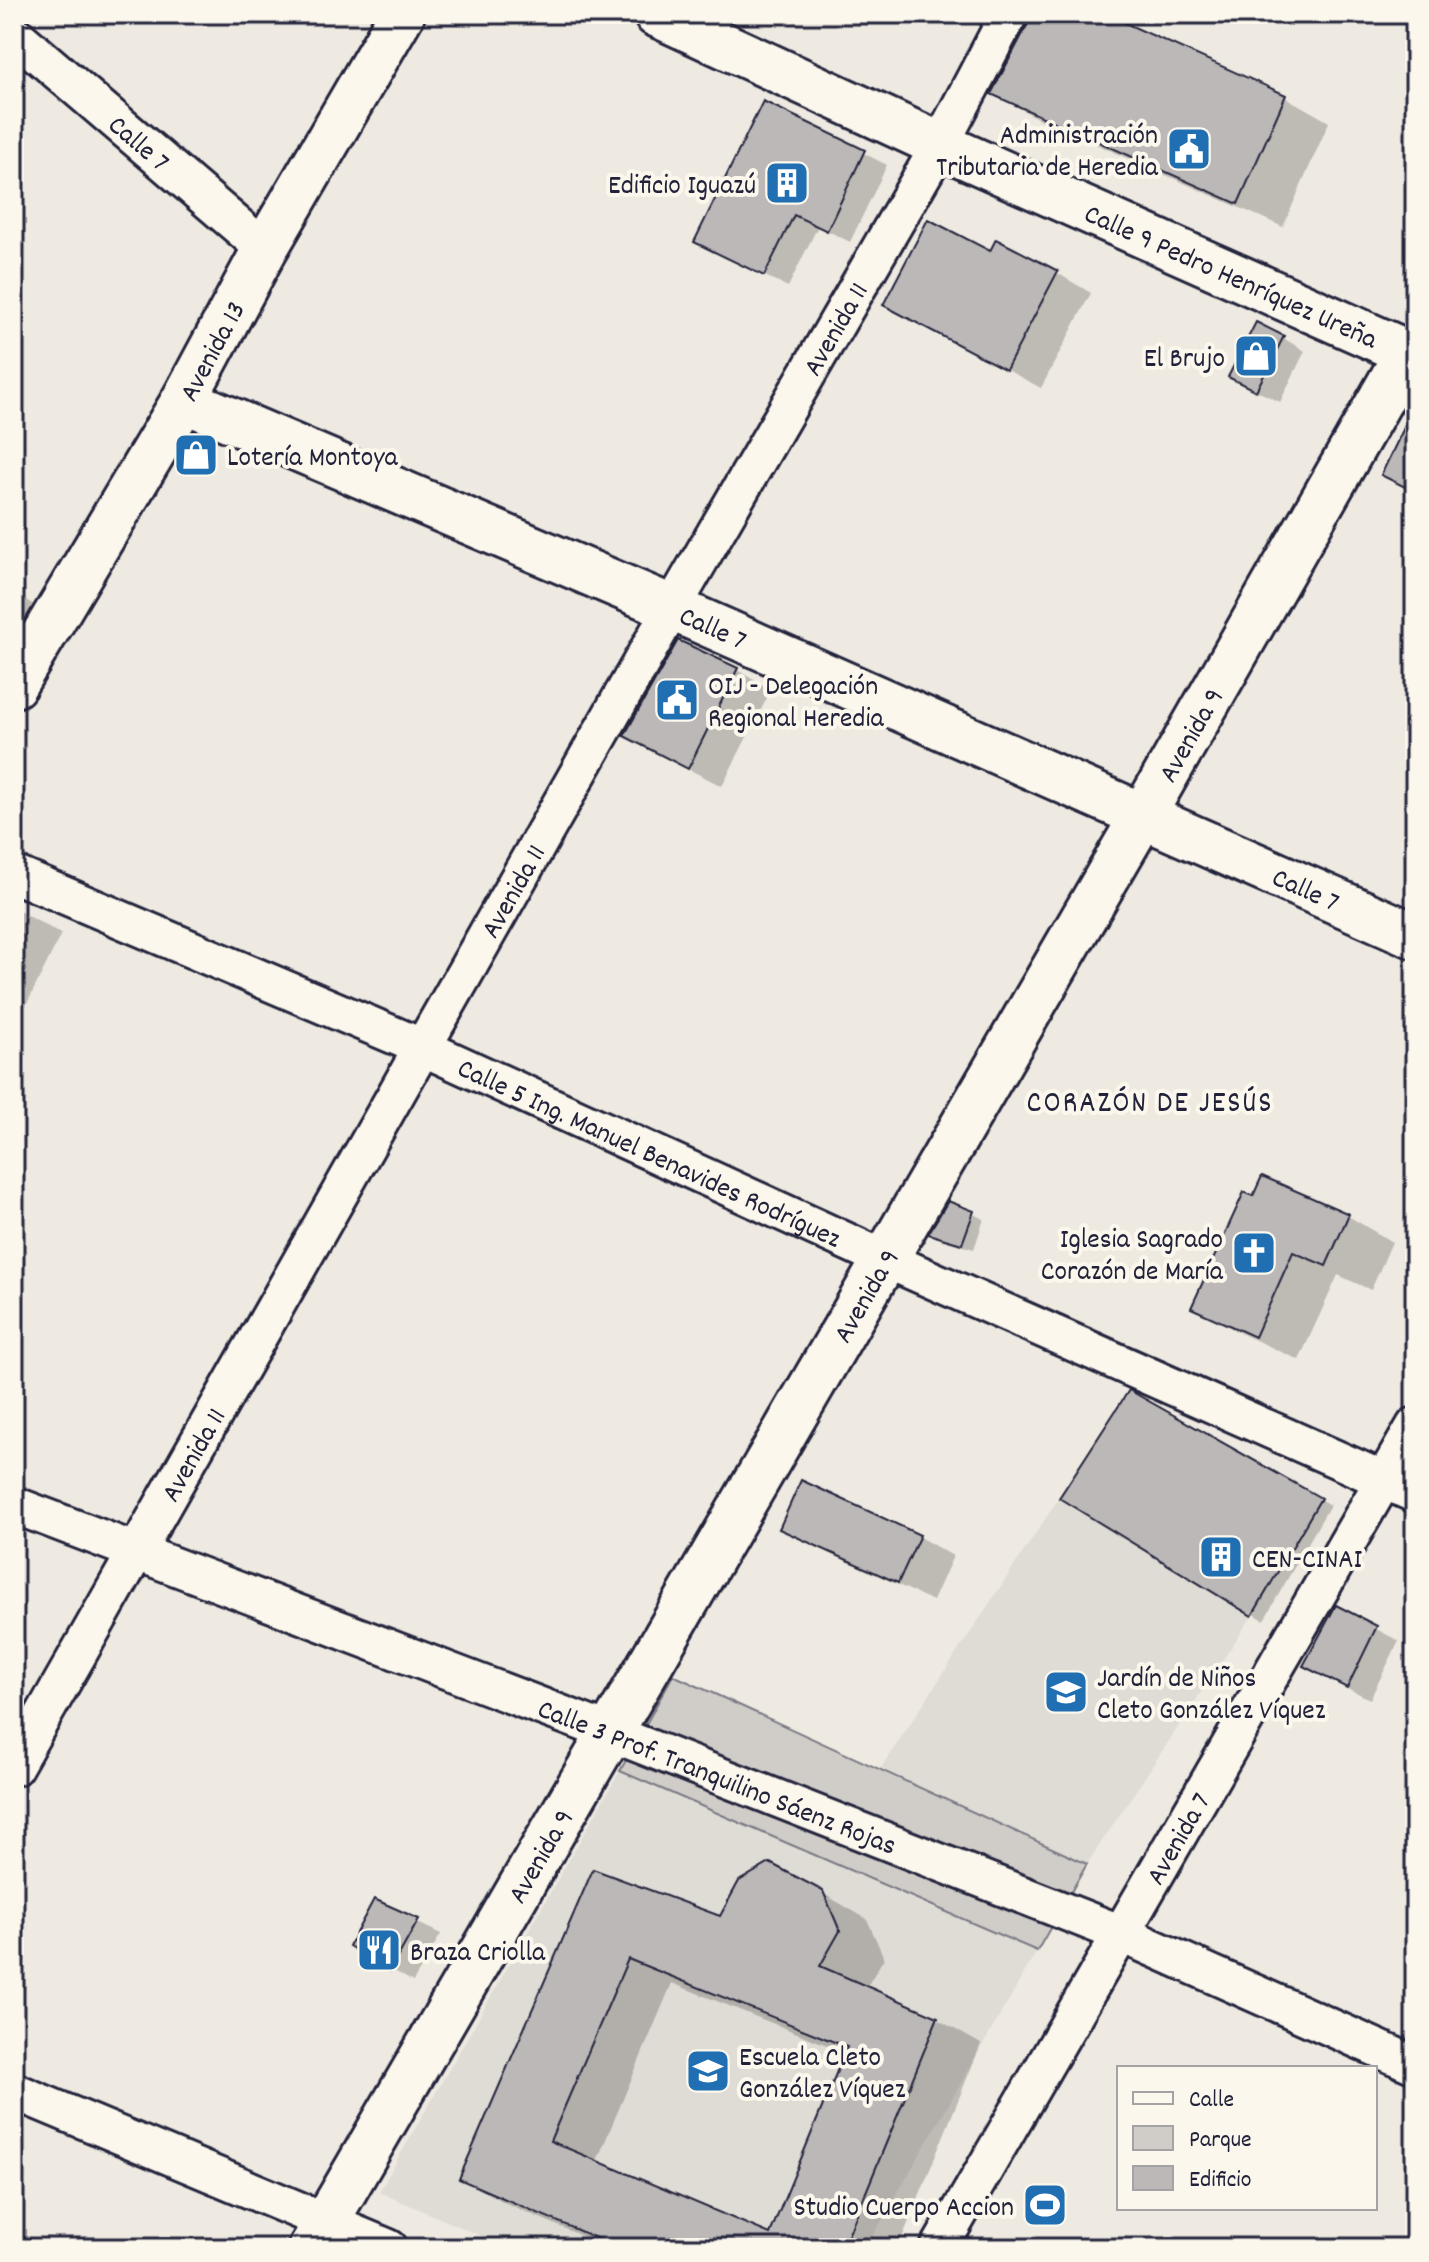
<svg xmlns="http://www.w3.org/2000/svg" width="1429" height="2262" font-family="Dekko,sans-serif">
  <rect width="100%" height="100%" fill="#eeeae2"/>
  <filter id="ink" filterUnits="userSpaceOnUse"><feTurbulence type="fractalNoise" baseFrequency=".0125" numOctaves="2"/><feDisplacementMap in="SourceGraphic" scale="16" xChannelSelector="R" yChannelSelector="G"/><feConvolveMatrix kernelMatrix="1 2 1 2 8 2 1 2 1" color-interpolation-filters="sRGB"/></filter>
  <g filter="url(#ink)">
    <g fill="#dfdbd5">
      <path d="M1059 1498 1252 1616 1087 1864 881 1768Z"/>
      <path d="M620 1771 1037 1951 866 2248H509L379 2192Z"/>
    </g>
    <path fill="#d0cdc9" stroke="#797882" stroke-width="2" d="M673 1675 1087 1864 1037 1951 620 1771Z"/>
    <g fill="#0003" fill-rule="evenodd">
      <path d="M1030 14H1101L1285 97 1329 122 1283 227 1037 118 993 93 1030 24Z"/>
      <path d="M764 103 887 165 850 242 818 226 788 287 719 254Z"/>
      <path d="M991 254 1057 273 1091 293 1041 388 920 324Z"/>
      <path d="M1283 338 1305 351 1280 402 1253 389Z"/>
      <path d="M14 593 34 605 14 643Z"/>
      <path d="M679 643 737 670 771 690 722 786 660 755Z"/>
      <path d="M14 908 61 934 20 1018 14 1015Z"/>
      <path d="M1263 1178 1348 1216 1392 1242 1371 1290 1338 1275 1299 1360 1238 1332 1194 1307Z"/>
      <path d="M949 1203 984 1219 974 1249 942 1240 931 1234Z"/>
      <path d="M1130 1393 1330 1505 1264 1620 1062 1498Z"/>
      <path d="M802 1483 919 1537 953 1556 933 1601 816 1547 782 1528Z"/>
      <path d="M1336 1608 1399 1641 1370 1699 1328 1679Z"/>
      <path d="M594 1872 721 1918 822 1893 867 1919 884 1958 866 1988 937 2019 981 2044 898 2248H609L506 2203 461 2178ZM672 1983 847 2053 772 2237 596 2163Z"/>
      <path d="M374 1902 441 1934 413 1982 391 1969Z"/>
    </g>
    <g fill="#bcb8b8" stroke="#22223b" stroke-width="2" fill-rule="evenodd">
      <path d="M1030 14H1105L1286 95 1238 204 991 94 1028 24Z"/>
      <path d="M763 101 865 150 827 231 794 215 764 276 694 242Z"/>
      <path d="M928 219 990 251 996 239 1058 271 1006 370 883 305Z"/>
      <path d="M1256 322 1284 336 1256 391 1228 377Z"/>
      <path d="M1415 405V492L1381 475Z"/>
      <path d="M678 640 738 668 688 769 624 736Z"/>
      <path d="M1262 1176 1349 1214 1326 1266 1293 1252 1255 1337 1191 1308 1244 1192 1253 1196Z"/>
      <path d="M948 1201 974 1211 962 1244 928 1234Z"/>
      <path d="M1129 1390 1321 1498 1252 1616 1059 1498Z"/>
      <path d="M801 1480 920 1535 898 1583 779 1529Z"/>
      <path d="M1336 1605 1377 1626 1347 1688 1303 1666Z"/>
      <path d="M770 1863 823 1891 840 1931 820 1966 938 2017 843 2248H619L459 2179 593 1869 720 1916 739 1881ZM628 1959 847 2047 770 2234 550 2141Z"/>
      <path d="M374 1899 419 1919 390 1971 349 1946Z"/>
    </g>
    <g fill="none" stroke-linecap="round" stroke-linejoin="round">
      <g stroke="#22223b" stroke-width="42">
        <g id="street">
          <path id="s1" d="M14 34 265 249"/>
          <path id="s2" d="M14 874 424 1048 885 1259 1415 1494"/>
          <path id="s3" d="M14 1505 611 1733 1122 1934 1415 2065"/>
          <path id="s4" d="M14 1767 672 608 940 145 1009 14"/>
          <path d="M14 2091 389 2248"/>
          <path id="s5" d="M939 2248 1415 1426"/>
        </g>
      </g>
      <g stroke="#22223b" stroke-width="50">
        <g id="secondary">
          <path id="s6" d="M656 14 940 145 1415 356"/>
          <path id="s7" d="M184 400 672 608 1415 936"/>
          <path id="s8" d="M14 685 184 400 265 249 402 14"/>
          <path id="s9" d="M311 2248 1142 817 1407 353"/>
        </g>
      </g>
      <use href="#street" stroke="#fbf7ec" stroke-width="36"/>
      <use href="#secondary" stroke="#fbf7ec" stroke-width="44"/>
    </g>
  </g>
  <defs>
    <g id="civic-square" transform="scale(2.3)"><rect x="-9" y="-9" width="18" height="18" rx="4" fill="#1f6fb2" stroke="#fbf7ec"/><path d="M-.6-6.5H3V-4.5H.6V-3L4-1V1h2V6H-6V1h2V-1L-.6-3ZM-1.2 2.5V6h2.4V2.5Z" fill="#fff"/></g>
    <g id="building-square" transform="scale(2.3)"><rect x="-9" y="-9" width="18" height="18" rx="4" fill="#1f6fb2" stroke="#fbf7ec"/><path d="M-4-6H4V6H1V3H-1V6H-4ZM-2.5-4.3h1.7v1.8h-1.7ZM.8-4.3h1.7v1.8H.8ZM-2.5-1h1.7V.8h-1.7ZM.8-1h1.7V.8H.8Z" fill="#fff"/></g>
    <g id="shop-square" transform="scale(2.3)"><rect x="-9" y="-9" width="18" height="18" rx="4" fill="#1f6fb2" stroke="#fbf7ec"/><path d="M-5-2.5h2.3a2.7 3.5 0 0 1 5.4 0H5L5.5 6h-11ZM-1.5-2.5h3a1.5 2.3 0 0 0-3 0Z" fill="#fff"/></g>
    <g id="church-square" transform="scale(2.3)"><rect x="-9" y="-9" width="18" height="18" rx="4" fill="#1f6fb2" stroke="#fbf7ec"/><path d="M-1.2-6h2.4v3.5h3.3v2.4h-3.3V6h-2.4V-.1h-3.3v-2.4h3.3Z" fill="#fff"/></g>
    <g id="school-square" transform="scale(2.3)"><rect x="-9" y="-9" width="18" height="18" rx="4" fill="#1f6fb2" stroke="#fbf7ec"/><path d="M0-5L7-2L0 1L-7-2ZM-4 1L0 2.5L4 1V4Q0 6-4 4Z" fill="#fff"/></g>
    <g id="restaurant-square" transform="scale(2.3)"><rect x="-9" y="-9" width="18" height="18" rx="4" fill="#1f6fb2" stroke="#fbf7ec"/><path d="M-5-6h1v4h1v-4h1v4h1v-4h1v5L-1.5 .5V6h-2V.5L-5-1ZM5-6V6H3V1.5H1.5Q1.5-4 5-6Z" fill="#fff"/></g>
    <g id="stadium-square" transform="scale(2.3)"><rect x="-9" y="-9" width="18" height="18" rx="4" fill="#1f6fb2" stroke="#fbf7ec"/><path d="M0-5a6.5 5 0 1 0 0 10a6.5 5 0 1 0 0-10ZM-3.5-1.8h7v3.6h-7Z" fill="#fff"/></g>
  </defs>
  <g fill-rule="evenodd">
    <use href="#civic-square" x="1189" y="149"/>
    <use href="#building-square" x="787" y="183"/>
    <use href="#shop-square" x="1256" y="356"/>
    <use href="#shop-square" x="196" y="455"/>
    <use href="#civic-square" x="677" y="700"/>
    <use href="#church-square" x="1254" y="1253"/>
    <use href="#building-square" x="1221" y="1557"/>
    <use href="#school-square" x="1066" y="1692"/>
    <use href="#restaurant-square" x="379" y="1950"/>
    <use href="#school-square" x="708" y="2071"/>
    <use href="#stadium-square" x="1045" y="2205"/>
  </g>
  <g text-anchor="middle" stroke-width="8" stroke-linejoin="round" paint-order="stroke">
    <g font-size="28" fill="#22223b" stroke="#fbf7ec" text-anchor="start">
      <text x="1158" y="143" text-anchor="end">Administración<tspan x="1158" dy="32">Tributaria de Heredia</tspan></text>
      <text x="756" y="193" text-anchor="end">Edificio Iguazú</text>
      <text x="1225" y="366" text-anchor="end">El Brujo</text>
      <text x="227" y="465">Lotería Montoya</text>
      <text x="708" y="694">OIJ - Delegación<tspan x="708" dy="32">Regional Heredia</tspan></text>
      <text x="1223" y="1247" text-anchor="end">Iglesia Sagrado<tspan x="1223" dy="32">Corazón de María</tspan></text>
      <text x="1252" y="1567">CEN-CINAI</text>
      <text x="1097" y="1686">Jardín de Niños<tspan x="1097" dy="32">Cleto González Víquez</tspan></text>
      <text x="410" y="1960">Braza Criolla</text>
      <text x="739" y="2065">Escuela Cleto<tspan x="739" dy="32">González Víquez</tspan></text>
      <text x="1014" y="2215" text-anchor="end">Studio Cuerpo Accion</text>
    </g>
    <g font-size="28" fill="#22223b" stroke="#fbf7ec">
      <text dy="10" stroke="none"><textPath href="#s1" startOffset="166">Calle 7</textPath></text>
      <text dy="10" stroke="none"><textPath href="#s6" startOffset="632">Calle 9 Pedro Henríquez Ureña</textPath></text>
      <text dy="10" stroke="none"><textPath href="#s4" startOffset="1656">Avenida 11</textPath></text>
      <text dy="10" stroke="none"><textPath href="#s8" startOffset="388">Avenida 13</textPath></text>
      <text dy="10" stroke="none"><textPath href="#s7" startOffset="576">Calle 7</textPath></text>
      <text dy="10" stroke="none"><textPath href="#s9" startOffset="1750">Avenida 9</textPath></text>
      <text dy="10" stroke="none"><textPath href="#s7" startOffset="1224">Calle 7</textPath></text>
      <text dy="10" stroke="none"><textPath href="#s4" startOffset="1008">Avenida 11</textPath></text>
      <text dy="10" stroke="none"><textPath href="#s2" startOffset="694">Calle 5 Ing. Manuel Benavides Rodríguez</textPath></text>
      <text dy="10" stroke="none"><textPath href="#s9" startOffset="1102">Avenida 9</textPath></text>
      <text dy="10" stroke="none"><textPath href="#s4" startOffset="360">Avenida 11</textPath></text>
      <text dy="10" stroke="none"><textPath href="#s3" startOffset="754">Calle 3 Prof. Tranquilino Sáenz Rojas</textPath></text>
      <text dy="10" stroke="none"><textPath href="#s5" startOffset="474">Avenida 7</textPath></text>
      <text dy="10" stroke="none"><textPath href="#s9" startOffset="454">Avenida 9</textPath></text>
    </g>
    <g font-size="30" letter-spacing="2" fill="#22223b" stroke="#fbf7ec">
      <text x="1150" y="1111">CORAZÓN DE JESÚS</text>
    </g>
  </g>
  <rect width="1429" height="2262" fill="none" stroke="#fbf7ec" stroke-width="48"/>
  <rect x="24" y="24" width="1381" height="2214" fill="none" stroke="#22223b" stroke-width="3" filter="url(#ink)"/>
  <rect x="1117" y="2066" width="260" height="144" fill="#fbf7ec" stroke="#a4a2a5" stroke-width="2"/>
  <rect x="1133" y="2092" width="40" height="12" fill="#fbf7ec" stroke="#a4a2a5" stroke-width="2"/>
  <text x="1189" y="2106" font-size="24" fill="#22223b">Calle</text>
  <rect x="1133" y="2126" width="40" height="24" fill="#d0cdc9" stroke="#a4a2a5" stroke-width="2"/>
  <text x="1189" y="2146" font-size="24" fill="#22223b">Parque</text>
  <rect x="1133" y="2166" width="40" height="24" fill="#bcb8b8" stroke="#a4a2a5" stroke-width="2"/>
  <text x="1189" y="2186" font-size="24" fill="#22223b">Edificio</text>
</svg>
